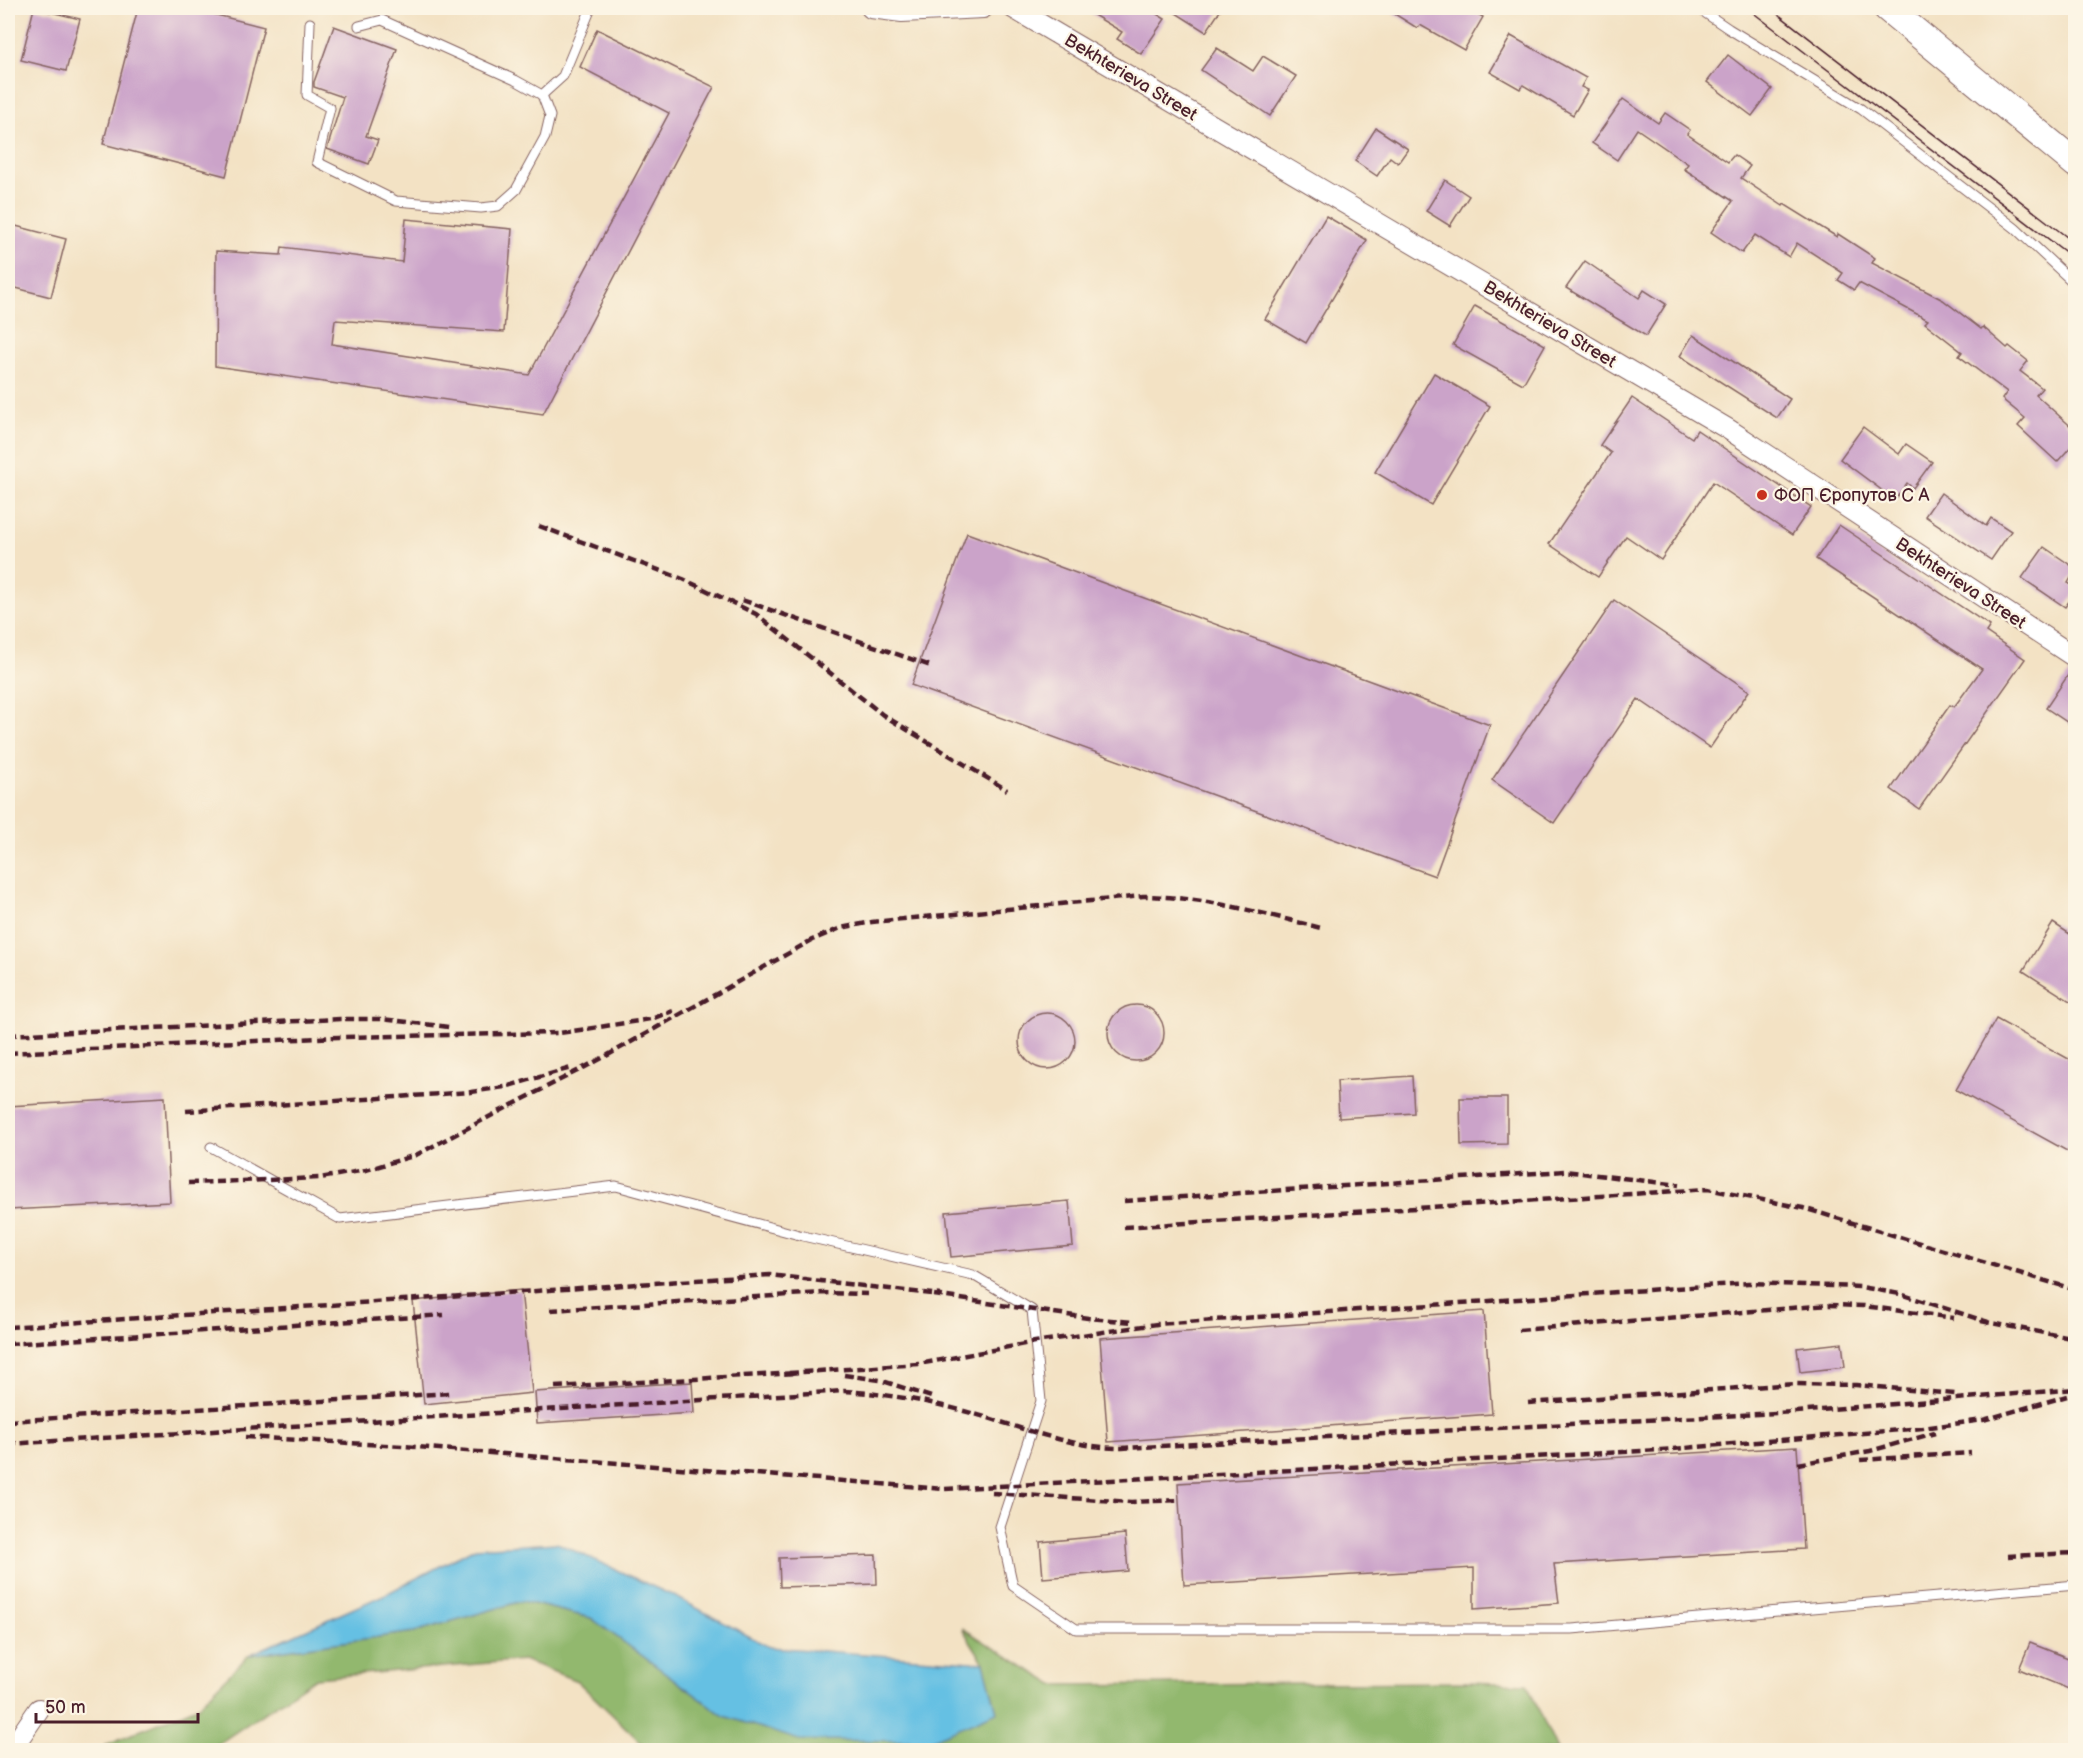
<svg xmlns="http://www.w3.org/2000/svg" width="2083" height="1758" font-family="'Balsamiq Sans',sans-serif">
  <rect width="100%" height="100%" fill="#fcf5e5"/>
  <filter id="ink" filterUnits="userSpaceOnUse"><feTurbulence type="fractalNoise" baseFrequency=".0167" numOctaves="2"/><feDisplacementMap in="SourceGraphic" scale="12" xChannelSelector="R" yChannelSelector="G"/><feConvolveMatrix kernelMatrix="1 2 1 2 8 2 1 2 1" color-interpolation-filters="sRGB"/></filter>
  <filter id="wash" filterUnits="userSpaceOnUse"><feTurbulence type="fractalNoise" baseFrequency=".008" numOctaves="4" result="noise"/><feDisplacementMap in="SourceGraphic" scale="24" xChannelSelector="R" yChannelSelector="G"/><feGaussianBlur stdDeviation="1.35" result="paint"/><feColorMatrix in="noise" values="0 0 0 0 0 0 0 0 0 0 0 0 0 0 0 0 0 1.4 0 .05"/><feComposite in="paint" operator="in"/></filter>
  <g filter="url(#wash)">
    <rect width="100%" height="100%" fill="#f3e2c4"/>
    <path fill="#92b86e" stroke="#6e6c4c" stroke-width="1.5" d="M522 1601 591 1618 724 1716 997 1712 984 1663 962 1628 1054 1685 1466 1682 1527 1684 1557 1750H649L577 1681 524 1660 316 1678 209 1750H107L105 1745 197 1707 249 1655 414 1632Z"/>
    <path fill="#65c0e3" stroke="#587087" stroke-width="1.5" d="M557 1543 678 1598 769 1647 984 1663 997 1712 929 1741 799 1740 724 1716 591 1618 522 1601 414 1632 249 1655 388 1593 475 1548Z"/>
    <g id="blocks">
      <g fill="#cba3c9">
        <path d="M34 8 80 19 66 71 21 60Z"/>
        <path d="M138 8H189L264 27 226 176 103 144Z"/>
        <path d="M1082 8H1147L1165 19 1141 54 1117 39 1122 32Z"/>
        <path d="M1168 8H1222L1206 32Z"/>
        <path d="M1385 8H1467L1483 17 1464 50 1420 25 1417 28Z"/>
        <path d="M334 26 397 49 366 136 378 140 369 164 327 149 343 97 314 87V82Z"/>
        <path d="M597 29 714 87 543 414 215 366 216 251 281 255 282 247 402 262 406 219 512 229 504 332 335 320 332 344 529 375 669 113 580 67Z"/>
        <path d="M1511 36 1586 78 1581 87 1588 90 1573 115 1523 85 1520 89 1490 72Z"/>
        <path d="M1217 48 1253 71 1263 56 1296 76 1270 116 1201 70Z"/>
        <path d="M1728 55 1772 89 1752 116 1707 82Z"/>
        <path d="M1623 99 1658 123 1665 113 1690 130 1687 134 1728 162 1734 155 1750 166 1741 178 1783 206 1784 204 1837 237 1838 234 1875 258 1872 263 1943 300 1981 329 1983 327 2007 348 2009 346 2028 361 2020 371 2042 388 2036 395 2076 431V441L2057 462 2018 426 2025 418 2002 399 2007 392 1959 356 1962 352 1925 323 1928 320 1859 283 1854 290 1838 280 1843 273 1797 243 1789 257 1755 235 1742 253 1711 232 1733 201 1684 169 1688 164 1637 129 1617 160 1592 143Z"/>
        <path d="M1376 128 1408 149 1398 163 1390 157 1377 176 1355 161Z"/>
        <path d="M1445 180 1469 196 1450 226 1426 211Z"/>
        <path d="M1326 216 1367 240 1306 343 1265 319Z"/>
        <path d="M8 224 66 239 51 297 8 286Z"/>
        <path d="M1585 261 1639 298 1644 290 1666 304 1646 336 1566 288Z"/>
        <path d="M1475 306 1545 345 1523 384 1453 345Z"/>
        <path d="M1693 335 1790 399 1777 418 1680 356Z"/>
        <path d="M1434 373 1490 406 1431 505 1375 472Z"/>
        <path d="M1632 398 1692 438 1697 430 1811 507 1792 535 1713 482 1661 560 1626 536 1598 577 1549 544 1611 453 1600 445Z"/>
        <path d="M1863 427 1899 454 1906 444 1932 462 1913 488 1907 483 1895 500 1840 459Z"/>
        <path d="M1941 493 1986 526 1991 518 2011 531 1991 560 1925 516Z"/>
        <path d="M1839 525 1990 626 1986 632 2025 659 1919 809 1891 789 1950 705 1954 707 1982 669 1816 559Z"/>
        <path d="M967 533 1490 725 1435 876 911 685Z"/>
        <path d="M2044 547 2076 569 2068 583 2076 588V592L2065 607 2022 578Z"/>
        <path d="M1614 600 1749 691 1710 748 1638 699 1554 823 1492 780Z"/>
        <path d="M2072 669 2076 670V728L2046 708Z"/>
        <path d="M2053 923 2076 938V1005L2023 971Z"/>
        <circle cx="1136" cy="1033" r="28"/>
        <circle cx="1047" cy="1041" r="28"/>
        <path d="M1996 1019 2076 1063V1156L1956 1090Z"/>
        <path d="M1412 1076 1414 1113 1339 1118 1337 1081Z"/>
        <path d="M165 1097 170 1202 8 1210V1106Z"/>
        <path d="M1460 1098H1507V1144L1461 1145Z"/>
        <path d="M1069 1201 1073 1246 951 1257 946 1212Z"/>
        <path d="M521 1290 532 1393 424 1404 413 1301Z"/>
        <path d="M1484 1311 1492 1414 1108 1442 1100 1338Z"/>
        <path d="M1842 1343 1845 1367 1800 1372 1797 1348Z"/>
        <path d="M692 1382 694 1413 537 1423 535 1392Z"/>
        <path d="M1797 1447 1804 1549 1554 1564 1559 1603 1474 1609V1568L1184 1585 1178 1483Z"/>
        <path d="M1125 1534 1128 1571 1043 1578 1040 1542Z"/>
        <path d="M876 1555 877 1584 780 1587 779 1558Z"/>
        <path d="M2030 1643 2076 1661V1692L2019 1669Z"/>
      </g>
    </g>
  </g>
  <g filter="url(#ink)">
    <use href="#blocks" fill-opacity="0" stroke="#856361" stroke-width="1.5"/>
    <g fill="none" stroke-linecap="round" stroke-linejoin="round">
      <g stroke="#856361" stroke-width="11">
        <g id="service">
          <path d="M1698 8 1729 29 1861 109 2015 228 2076 285"/>
          <path d="M310 23 307 95 330 108 317 162 396 201 481 208 498 206 516 190 545 137 550 116 542 95"/>
          <path d="M359 26 382 20 515 80 542 95 563 76 591 8"/>
          <path d="M211 1147 340 1219 616 1186 803 1236 973 1275 1032 1310 1041 1401 1000 1527 1013 1586 1076 1629H1572L2076 1585"/>
        </g>
      </g>
      <g stroke="#856361" stroke-width="22">
        <g id="minor">
          <path d="M871 8 902 12 983 8"/>
          <path d="M1013 8 1728 429 2076 658"/>
          <path d="M11 1750 39 1709"/>
        </g>
      </g>
      <g stroke="#856361" stroke-width="29">
        <path id="secondary" d="M1887 8 2076 164"/>
      </g>
      <use href="#service" stroke="#fff" stroke-width="9"/>
      <use href="#minor" stroke="#fff" stroke-width="20"/>
      <use href="#secondary" stroke="#fff" stroke-width="27"/>
      <g stroke="#4a1f2b" stroke-width="1.5">
        <path d="M1747 8 2076 260"/>
        <path d="M1770 8 2076 244"/>
      </g>
      <g stroke="#4a1f2b" stroke-width="4.5" stroke-dasharray="9 4.5" stroke-linecap="butt">
        <path d="M539 526 683 579 756 614 883 715 1007 790"/>
        <path d="M742 600 931 666"/>
        <path d="M8 1035 340 1019H382L449 1027"/>
        <path d="M8 1053 339 1037 560 1033 651 1019 673 1011"/>
        <path d="M186 1111 471 1092 505 1087 571 1068"/>
        <path d="M188 1183 320 1178 366 1170 416 1155 608 1055 812 940 841 928 872 922 1143 896C1206 897 1261 913 1321 928"/>
        <path d="M1124 1201 1565 1171 1679 1185"/>
        <path d="M1124 1227 1708 1189 1803 1208 2076 1290"/>
        <path d="M934 1295 1088 1318 1133 1322"/>
        <path d="M550 1310 822 1293 868 1294"/>
        <path d="M1981 1321 2076 1339"/>
        <path d="M8 1327 770 1275 940 1295"/>
        <path d="M1519 1330 1829 1305 1864 1306 1954 1318"/>
        <path d="M8 1344 444 1315"/>
        <path d="M789 1373 919 1364 1035 1342 1157 1324 1748 1283 1861 1287 1900 1294 1988 1322"/>
        <path d="M844 1375 880 1380 931 1397"/>
        <path d="M555 1387 796 1373"/>
        <path d="M1528 1403 1795 1384 1856 1385 1955 1394"/>
        <path d="M8 1421 450 1393"/>
        <path d="M245 1437 403 1446 944 1489 1661 1450 1923 1428 1983 1420 2067 1396"/>
        <path d="M8 1444 844 1391C889 1394 933 1402 975 1414 1023 1428 1072 1448 1122 1448L1796 1412 2076 1389"/>
        <path d="M2070 1446H2076"/>
        <path d="M1860 1460 1971 1453"/>
        <path d="M1798 1464 1870 1451 1935 1433"/>
        <path d="M992 1493 1131 1502 1180 1500"/>
        <path d="M2008 1556 2076 1553"/>
      </g>
    </g>
  </g>
  <circle fill="#c8321e" stroke="#fcf5e5" stroke-width="2" cx="1762" cy="495" r="6"/>
  <g text-anchor="middle" stroke-width="4.5" stroke-linejoin="round" paint-order="stroke">
    <g font-size="18" fill="#4a1f2b" stroke="#fcf5e5">
      <text transform="translate(1131 77) rotate(31)" y="6">Bekhterieva Street</text>
      <text transform="translate(1550 324) rotate(31)" y="6">Bekhterieva Street</text>
      <text transform="translate(1961 583) rotate(33)" y="6">Bekhterieva Street</text>
    </g>
    <g font-size="18" fill="#4a1f2b" stroke="#fcf5e5" text-anchor="start">
      <text x="1774" y="501">ФОП Єропутов С А</text>
    </g>
  </g>
  <rect width="2083" height="1758" fill="none" stroke="#fcf5e5" stroke-width="30"/>
  <path d="M36 1713v9h162v-9" fill="none" stroke="#4a1f2b" stroke-width="3"/>
  <text x="45" y="1713" font-size="18" fill="#4a1f2b" stroke="#fcf5e5" stroke-width="4.5" paint-order="stroke">50 m</text>
</svg>
